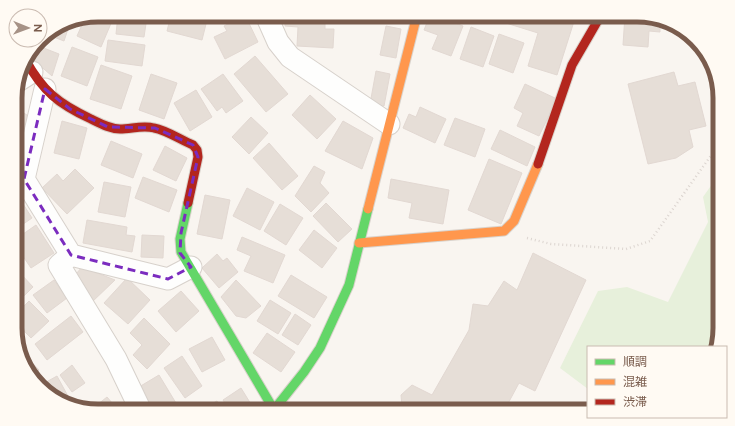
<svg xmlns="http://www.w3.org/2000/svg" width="735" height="426" font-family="'Public Sans','Noto Sans JP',sans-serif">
  <rect width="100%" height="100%" fill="#f9f5f0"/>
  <path fill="#e7f0db" d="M720 173V333L716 347H588V389L560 368 598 291 627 287 668 302 708 222 703 197Z"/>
  <g fill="#e6ded7" stroke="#e2d8d2">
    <path d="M99 15 112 21 101 47 77 36 85 18Z"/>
    <path d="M118 15 147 17 144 37 116 34Z"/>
    <path d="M171 15H188L207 20 202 40 167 31Z"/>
    <path d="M245 15 258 42 225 59 214 37 227 31 224 26Z"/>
    <path d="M285 15H325V29H334L333 48 297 46 298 27 285 26Z"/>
    <path d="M430 15H435L463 26 451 56 432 49 438 35 424 30Z"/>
    <path d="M494 15H576L557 75 528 66 538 33 493 19Z"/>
    <path d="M625 15H637L660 21V32L649 31 648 47 623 45Z"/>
    <path d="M71 20 64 41 46 34 67 21Z"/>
    <path d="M386 26 401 29 396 58 380 55Z"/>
    <path d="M471 27 494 36 483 67 460 59Z"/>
    <path d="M499 34 524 43 513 73 489 64Z"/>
    <path d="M108 40 145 45 142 66 105 61Z"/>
    <path d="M36 45 59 54 52 76 30 57Z"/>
    <path d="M72 47 98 57 87 86 61 76Z"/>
    <path d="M255 56 288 94 266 112 234 74Z"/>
    <path d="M101 65 132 76 121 109 90 99Z"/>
    <path d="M376 71 390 74 384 106 370 104Z"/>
    <path d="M674 72 678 86 695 82 706 126 689 130 693 147 676 158 648 164 628 84Z"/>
    <path d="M151 74 177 83 164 119 139 110Z"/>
    <path d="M223 74 243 101 226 113 222 107 217 111 201 89Z"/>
    <path d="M525 84 557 99 539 136 517 126 523 113 514 108Z"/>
    <path d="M196 90 212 117 190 131 174 103Z"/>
    <path d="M310 95 336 119 317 139 292 115Z"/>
    <path d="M420 107 446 119 435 143 403 128 409 114 416 117Z"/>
    <path d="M16 108 30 117 16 142Z"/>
    <path d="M251 117 268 133 249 154 232 137Z"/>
    <path d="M455 118 485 129 475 157 444 145Z"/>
    <path d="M62 121 87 128 79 159 54 153Z"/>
    <path d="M343 121 373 138 362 169 325 151Z"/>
    <path d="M500 130 535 147 527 166 491 149Z"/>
    <path d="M111 141 142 154 133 178 101 165Z"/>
    <path d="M269 143 298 176 282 190 253 158Z"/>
    <path d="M165 146 187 158 176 181 153 170Z"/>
    <path d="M16 154 20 156 16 169Z"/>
    <path d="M489 159 522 173 501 224 468 210Z"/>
    <path d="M314 166 325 172 320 183 329 193 311 212 295 196Z"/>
    <path d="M75 169 94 188 67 214 42 188 57 174 63 181Z"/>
    <path d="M143 177 177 190 169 212 135 198Z"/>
    <path d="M391 179 449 190 443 224 409 218 412 203 388 198Z"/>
    <path d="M104 182 131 187 125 217 98 212Z"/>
    <path d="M247 188 274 202 260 230 233 216Z"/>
    <path d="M16 193 32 218 16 229Z"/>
    <path d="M205 195 230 200 222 239 197 234Z"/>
    <path d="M326 203 352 229 338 242 313 216Z"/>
    <path d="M280 204 303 218 286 245 264 231Z"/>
    <path d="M87 220 127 227 126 235 135 236 132 252 83 243Z"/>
    <path d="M36 225 54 253 31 268 16 246V239Z"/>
    <path d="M314 230 337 248 322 268 299 250Z"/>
    <path d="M142 235 164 236 163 258 141 257Z"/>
    <path d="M242 237 285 255 273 283 244 271 251 256 237 250Z"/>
    <path d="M533 253 586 280 535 391 519 383 504 411H409L402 407 401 395 412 385 432 395 469 330 473 304 488 306 504 281 517 290Z"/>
    <path d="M217 254 223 261 227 258 238 272 219 288 202 268Z"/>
    <path d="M82 267 115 280 92 302 76 274Z"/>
    <path d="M20 273 33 287 16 304V277Z"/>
    <path d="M291 275 327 297 314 318 278 296Z"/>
    <path d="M127 278 150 300 128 324 104 303Z"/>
    <path d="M54 280 67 298 47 313 33 295Z"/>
    <path d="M236 280 261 306 246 318 236 316 221 297Z"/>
    <path d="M181 291 199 311 176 332 158 311Z"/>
    <path d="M270 300 291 313 278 334 257 321Z"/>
    <path d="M29 301 49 321 31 338 16 323V314Z"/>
    <path d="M295 314 311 325 298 345 282 335Z"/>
    <path d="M71 316 83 332 47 360 35 344Z"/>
    <path d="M144 318 170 344 147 369 133 355 142 345 130 333Z"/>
    <path d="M267 333 295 352 281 372 253 353Z"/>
    <path d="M212 337 225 360 202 372 189 349Z"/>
    <path d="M20 350 39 370 32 377 29 374Z"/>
    <path d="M182 356 202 386 185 398 164 368Z"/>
    <path d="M72 365 85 383 72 392 60 375Z"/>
    <path d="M159 375 179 408 174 411H153L139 387Z"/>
    <path d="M57 376 69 398 63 401 57 400 41 385Z"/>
    <path d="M241 388 254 409 251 411H230L223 400Z"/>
    <path d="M107 397 119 411H98L92 409Z"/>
    <path d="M217 401 222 411H198Z"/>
  </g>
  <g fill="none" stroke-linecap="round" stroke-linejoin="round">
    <g stroke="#d7d1cb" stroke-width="23">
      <g id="street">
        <path d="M266 15 278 42 290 57 389 124"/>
        <path d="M18 81 32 72"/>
        <path d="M45 89 24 179 71 255 168 279 191 267"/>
        <path d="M71 255 59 265 116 359 141 411"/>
      </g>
    </g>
    <g stroke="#d9d2cb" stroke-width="11">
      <g id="fast">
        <path d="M188 203 180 239 181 252 274 410"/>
        <path d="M273 411 304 372 320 348 349 285 368 209"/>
      </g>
    </g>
    <g stroke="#d9d2cb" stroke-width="11">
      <g id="slow">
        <path d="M368 209 417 15"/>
        <path d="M359 243 504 231 514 221 538 164"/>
      </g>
    </g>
    <g stroke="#d9d2cb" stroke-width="11">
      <g id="jam">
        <path d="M25 59C43 92 59 104 91 119 101 124 110 129 120 129 131 129 143 125 154 128 166 130 181 140 193 145L197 150 198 157 188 203"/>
        <path d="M538 164 572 65 601 15"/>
      </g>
    </g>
    <path stroke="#dcd5d0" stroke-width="2.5" stroke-dasharray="1 3" stroke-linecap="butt" d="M527 238 551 244 626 249 650 241 720 143"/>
    <use href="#street" stroke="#fefefd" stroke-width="21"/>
    <use href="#fast" stroke="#63d668" stroke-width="9"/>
    <use href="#slow" stroke="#ff974d" stroke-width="9"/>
    <use href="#jam" stroke="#b3261e" stroke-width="9"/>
  </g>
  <path fill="none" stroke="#7b2cbf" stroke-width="3" stroke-dasharray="8 5" stroke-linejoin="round" d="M45 89 70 109 108 127 155 128 193 145 198 157 181 233 180 253 191 267 168 279 71 255 24 179Z"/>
  <path d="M0 0H735V426H0ZM98 22H637A76 76 0 0 1 713 98V328A76 76 0 0 1 637 404H98A76 76 0 0 1 22 328V98A76 76 0 0 1 98 22Z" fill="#fffaf3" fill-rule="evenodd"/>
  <path fill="none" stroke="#7a5c4d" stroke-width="5" d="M98 22H637A76 76 0 0 1 713 98V328A76 76 0 0 1 637 404H98A76 76 0 0 1 22 328V98A76 76 0 0 1 98 22Z"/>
  <rect x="587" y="346" width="140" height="72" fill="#fffaf3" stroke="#cabbb1"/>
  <rect x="595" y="359" width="20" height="6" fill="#63d668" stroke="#cabbb1"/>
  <text x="623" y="366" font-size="12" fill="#7a5c4d">順調</text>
  <rect x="595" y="379" width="20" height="6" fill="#ff974d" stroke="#cabbb1"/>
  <text x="623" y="386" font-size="12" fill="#7a5c4d">混雑</text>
  <rect x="595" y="399" width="20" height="6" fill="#b3261e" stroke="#cabbb1"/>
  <text x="623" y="406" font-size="12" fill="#7a5c4d">渋滞</text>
  <g transform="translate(28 28) rotate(91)"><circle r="19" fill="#fffaf3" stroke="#cabbb1"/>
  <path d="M0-3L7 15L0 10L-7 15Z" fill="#a69286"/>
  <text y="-6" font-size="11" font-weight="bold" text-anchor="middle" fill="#7a5c4d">N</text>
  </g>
</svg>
